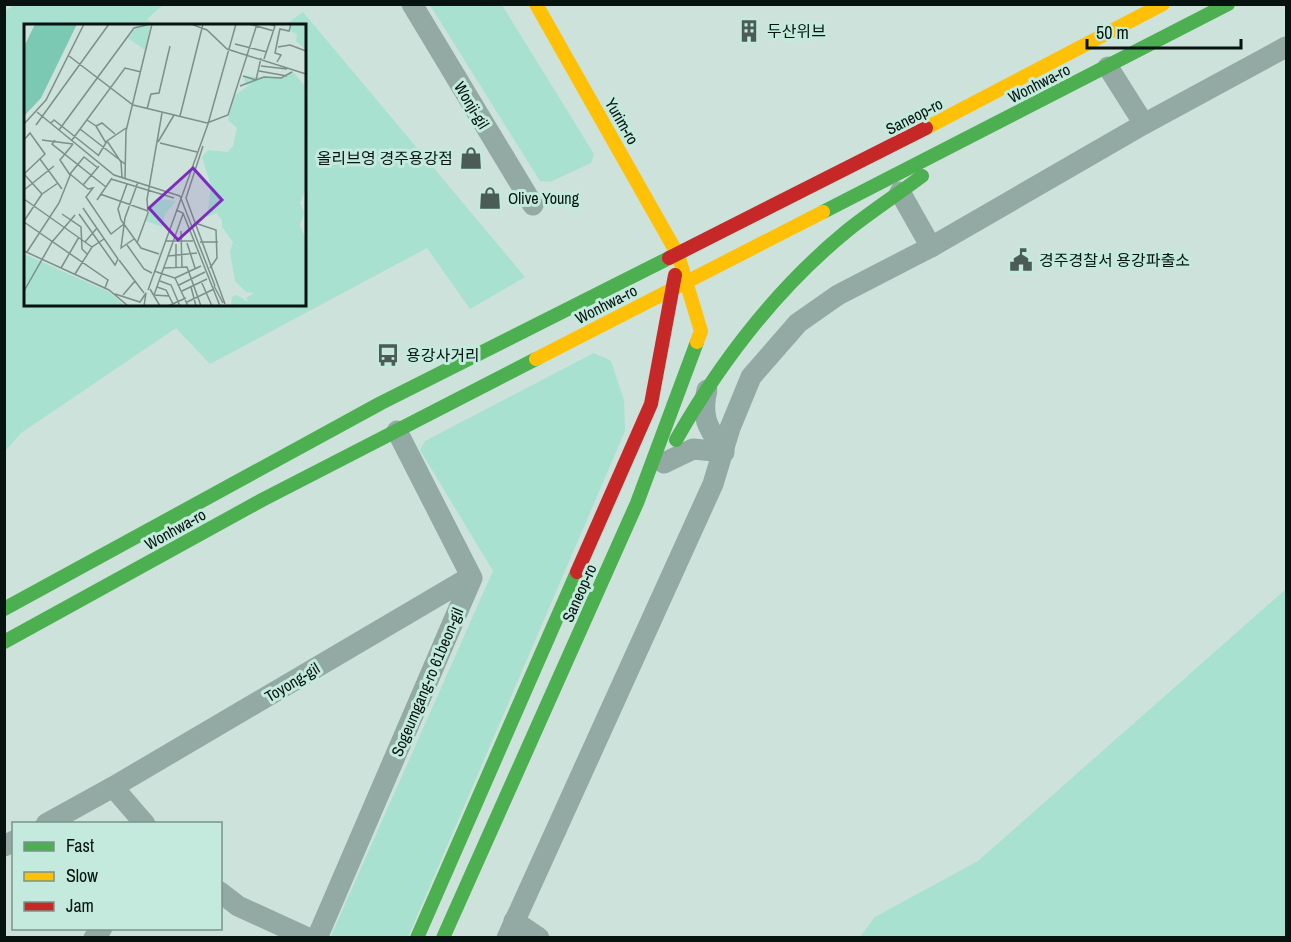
<svg xmlns="http://www.w3.org/2000/svg" width="1291" height="942" font-family="'Archivo Narrow','Noto Sans KR',sans-serif">
  <rect width="100%" height="100%" fill="#cce2da"/>
  <g fill="#a8e1d0">
    <path d="M14 5H163L147 19 154 25 26 26V304H304V26L285 25 303 12 525 277 470 309 427 248 210 364 176 328 21 433 5 451 4 12Z"/>
    <path d="M430 5H502L594 154 591 163 550 182 540 181Z"/>
    <path d="M594 353 611 361 624 400 625 431 408 937 330 938 493 571 420 450 425 441Z"/>
    <path d="M1286 589V937H860L875 917 978 861Z"/>
  </g>
  <g fill="none" stroke-linecap="round" stroke-linejoin="round">
    <g stroke="#92aaa3" stroke-width="21">
      <path d="M412 4 533 205"/>
      <path d="M1108 67 1144 124"/>
      <path d="M900 192 931 247"/>
      <path d="M707 390C700 418 709 429 724 452"/>
      <path d="M664 463 693 449 724 452"/>
      <path d="M113 787 145 824"/>
      <path d="M46 824 113 787 470 577"/>
      <path d="M4 846 14 841"/>
      <path d="M220 892 238 906 308 938"/>
      <path d="M514 921 539 938"/>
      <path d="M94 938 102 928"/>
      <path d="M317 938 472 578 397 431"/>
      <path d="M507 938 713 484 730 428 751 377 798 323 838 295 931 247 1144 124 1286 47"/>
    </g>
    <g stroke="#4caf50" stroke-width="14">
      <path d="M823 212 1228 4"/>
      <path d="M676 440C721 361 777 288 848 230 872 211 898 194 922 176"/>
      <path d="M4 609 381 403 669 258"/>
      <path d="M4 642 262 500 536 359"/>
      <path d="M417 938 577 572"/>
      <path d="M443 938 637 503 697 342"/>
    </g>
    <g stroke="#ffc107" stroke-width="14">
      <path d="M536 4 678 255 701 331 697 342"/>
      <path d="M926 128 1163 4"/>
      <path d="M536 359 823 212"/>
    </g>
    <g stroke="#c62828" stroke-width="14">
      <path d="M669 258 926 128"/>
      <path d="M577 572 651 404 675 275"/>
    </g>
  </g>
  <defs>
    <g id="building-bare" transform="scale(1.8)"><path d="M-4-6H4V6H1V3H-1V6H-4ZM-2.5-4.3h1.7v1.8h-1.7ZM.8-4.3h1.7v1.8H.8ZM-2.5-1h1.7V.8h-1.7ZM.8-1h1.7V.8H.8Z" fill="#4b5b56" stroke="#c4eadd" stroke-width="2.5" paint-order="stroke"/></g>
    <g id="shop-bare" transform="scale(1.8)"><path d="M-5-2.5h2.3a2.7 3.5 0 0 1 5.4 0H5L5.5 6h-11ZM-1.5-2.5h3a1.5 2.3 0 0 0-3 0Z" fill="#4b5b56" stroke="#c4eadd" stroke-width="2.5" paint-order="stroke"/></g>
    <g id="civic-bare" transform="scale(1.8)"><path d="M-.6-6.5H3V-4.5H.6V-3L4-1V1h2V6H-6V1h2V-1L-.6-3ZM-1.2 2.5V6h2.4V2.5Z" fill="#4b5b56" stroke="#c4eadd" stroke-width="2.5" paint-order="stroke"/></g>
    <g id="bus-bare" transform="scale(1.8)"><path d="M-5-6H5V4H4V6H2V4H-2V6H-4V4H-5ZM-3.5-4V0h7V-4ZM-3.5 1.2v1.5H-2V1.2ZM2 1.2v1.5H3.5V1.2Z" fill="#4b5b56" stroke="#c4eadd" stroke-width="2.5" paint-order="stroke"/></g>
  </defs>
  <g fill-rule="evenodd">
    <use href="#building-bare" x="749" y="31"/>
    <use href="#shop-bare" x="471" y="158"/>
    <use href="#shop-bare" x="490" y="198"/>
    <use href="#civic-bare" x="1021" y="260"/>
    <use href="#bus-bare" x="388" y="355"/>
  </g>
  <g text-anchor="middle" stroke-width="6" stroke-linejoin="round" paint-order="stroke">
    <g font-size="16" fill="#06130f" stroke="#c4eadd" text-anchor="start">
      <text x="767" y="37">두산위브</text>
      <text x="453" y="164" text-anchor="end">올리브영 경주용강점</text>
      <text x="508" y="204">Olive Young</text>
      <text x="1039" y="266">경주경찰서 용강파출소</text>
      <text x="406" y="361">용강사거리</text>
    </g>
    <g font-size="16" fill="#06130f" stroke="#c4eadd">
      <text transform="translate(1039 83) rotate(-27)" y="6">Wonhwa-ro</text>
      <text transform="translate(472 105) rotate(59)" y="6">Wonji-gil</text>
      <text transform="translate(914 116) rotate(-27)" y="6">Saneop-ro</text>
      <text transform="translate(622 121) rotate(60)" y="6">Yurim-ro</text>
      <text transform="translate(606 304) rotate(-27)" y="6">Wonhwa-ro</text>
      <text transform="translate(175 529) rotate(-29)" y="6">Wonhwa-ro</text>
      <text transform="translate(579 593) rotate(-66)" y="6">Saneop-ro</text>
      <text transform="translate(292 682) rotate(-31)" y="6">Toyong-gil</text>
      <text transform="translate(427 682) rotate(-67)" y="6">Sogeumgang-ro 61beon-gil</text>
    </g>
  </g>
  <g transform="translate(24 24)">
    <rect width="282" height="282" fill="#cce2da"/>
    <path d="M268 0H282V26L272 17 273 10 266 7ZM123 1 126 3 121 26 104 14 113 3ZM268 47 282 63V165L276 179 280 189 276 201 282 216V282H207L208 273 213 271 224 278 222 274 230 269 222 268 211 257 206 228 209 218 198 203V196L192 189 183 193 187 162 178 133 184 126 204 128 209 122 213 104 204 96 210 72 227 60 221 61 220 52 257 54ZM130 175 131 180 136 175 152 177 141 190 138 203 122 197ZM0 230 85 268 101 282H0Z" fill="#a8e1d0"/>
    <path d="M11 0H53L17 74 0 92V23Z" fill="#7bc8b3"/>
    <path fill="none" stroke="#7d8f89" stroke-width="1.5" d="M167 0 183 6 203 25 282 50M225 0 250 7M255 9 256 5 265 7 267 0M211 20 243 28M254 23 266 21 282 27M45 32 109 81 183 99 204 91 233 0M240 35 251 2 245 0M253 38 257 31 251 29 255 9M237 42 263 45M235 47 263 52M219 52 232 56 237 34M216 62 240 53 257 54 268 48M123 85 127 70 135 69 146 22M13 88 90 151 156 172M156 92 179 0M63 96 72 102 82 119M27 99 30 96 74 131M0 100 22 76 60 0M12 101 85 0M72 102 78 99 91 110M56 105 101 140M35 106 110 4 127 0M0 116 6 109 21 130 0 150M18 116 49 120M31 116 28 120 82 163M48 116 101 44 117 48M83 117 97 138 98 153M134 118 150 91M136 119 173 128M179 122 162 174 201 280M74 132 83 117 102 104M16 135 38 165M74 144 60 133 46 150 64 165 69 164 62 173 87 210 100 200M0 150 18 170 0 197M46 151 36 136 49 120M101 154 102 107 128 0M87 155 150 174M103 160 94 185 97 196 117 224 135 230M59 161 75 142M0 166 30 142M18 170 34 159M76 170 124 187M156 172 191 262M0 175 68 223M73 176 88 154M152 186 159 189 196 282M38 190 57 203 58 225 63 230M55 190 91 241 94 235 59 184M0 198 84 256 81 264M171 199 192 206 193 234 186 244M157 207 158 243M110 215 97 224 101 194 114 158M141 217H169M61 218 73 204M176 218H194M113 219 124 189 123 175 138 89M163 219 171 244M152 220V243M103 221 120 245 128 249M0 227 85 266 104 282M3 228 35 179 47 149M144 232 173 229M95 236 120 269M37 244 55 213M140 244 163 243 177 282M130 247 151 254 164 282M51 250 68 223 80 215M151 254 177 242M136 257 147 261 156 282M177 257 188 282M155 261 181 248M190 262 199 279M133 263 142 266 150 282M167 263 172 282M126 265 136 282M124 266 184 100 212 0M0 267 28 218 51 191M158 267 183 255M91 270 116 278 122 269 120 282M99 271 111 257M145 272 130 271 159 190M163 278 190 265M144 282 162 274"/>
    <path fill="#7b2cbf" fill-opacity="0.15" stroke="#7b2cbf" stroke-width="3" d="M169 144 198 176 154 216 125 184Z"/>
    <rect width="282" height="282" fill="none" stroke="#06130f" stroke-width="3"/>
  </g>
  <rect width="1291" height="942" fill="none" stroke="#06130f" stroke-width="12"/>
  <rect x="12" y="822" width="210" height="108" fill="#c4eadd" stroke="#78948b" stroke-width="1.5"/>
  <rect x="24" y="842" width="30" height="9" fill="#4caf50" stroke="#78948b" stroke-width="1.5"/>
  <text x="66" y="852" font-size="18" fill="#06130f">Fast</text>
  <rect x="24" y="872" width="30" height="9" fill="#ffc107" stroke="#78948b" stroke-width="1.5"/>
  <text x="66" y="882" font-size="18" fill="#06130f">Slow</text>
  <rect x="24" y="902" width="30" height="9" fill="#c62828" stroke="#78948b" stroke-width="1.5"/>
  <text x="66" y="912" font-size="18" fill="#06130f">Jam</text>
  <path d="M1087 39v9h154v-9" fill="none" stroke="#06130f" stroke-width="3"/>
  <text x="1096" y="39" font-size="18" fill="#06130f" stroke="#c4eadd" stroke-width="4.5" paint-order="stroke">50 m</text>
</svg>
